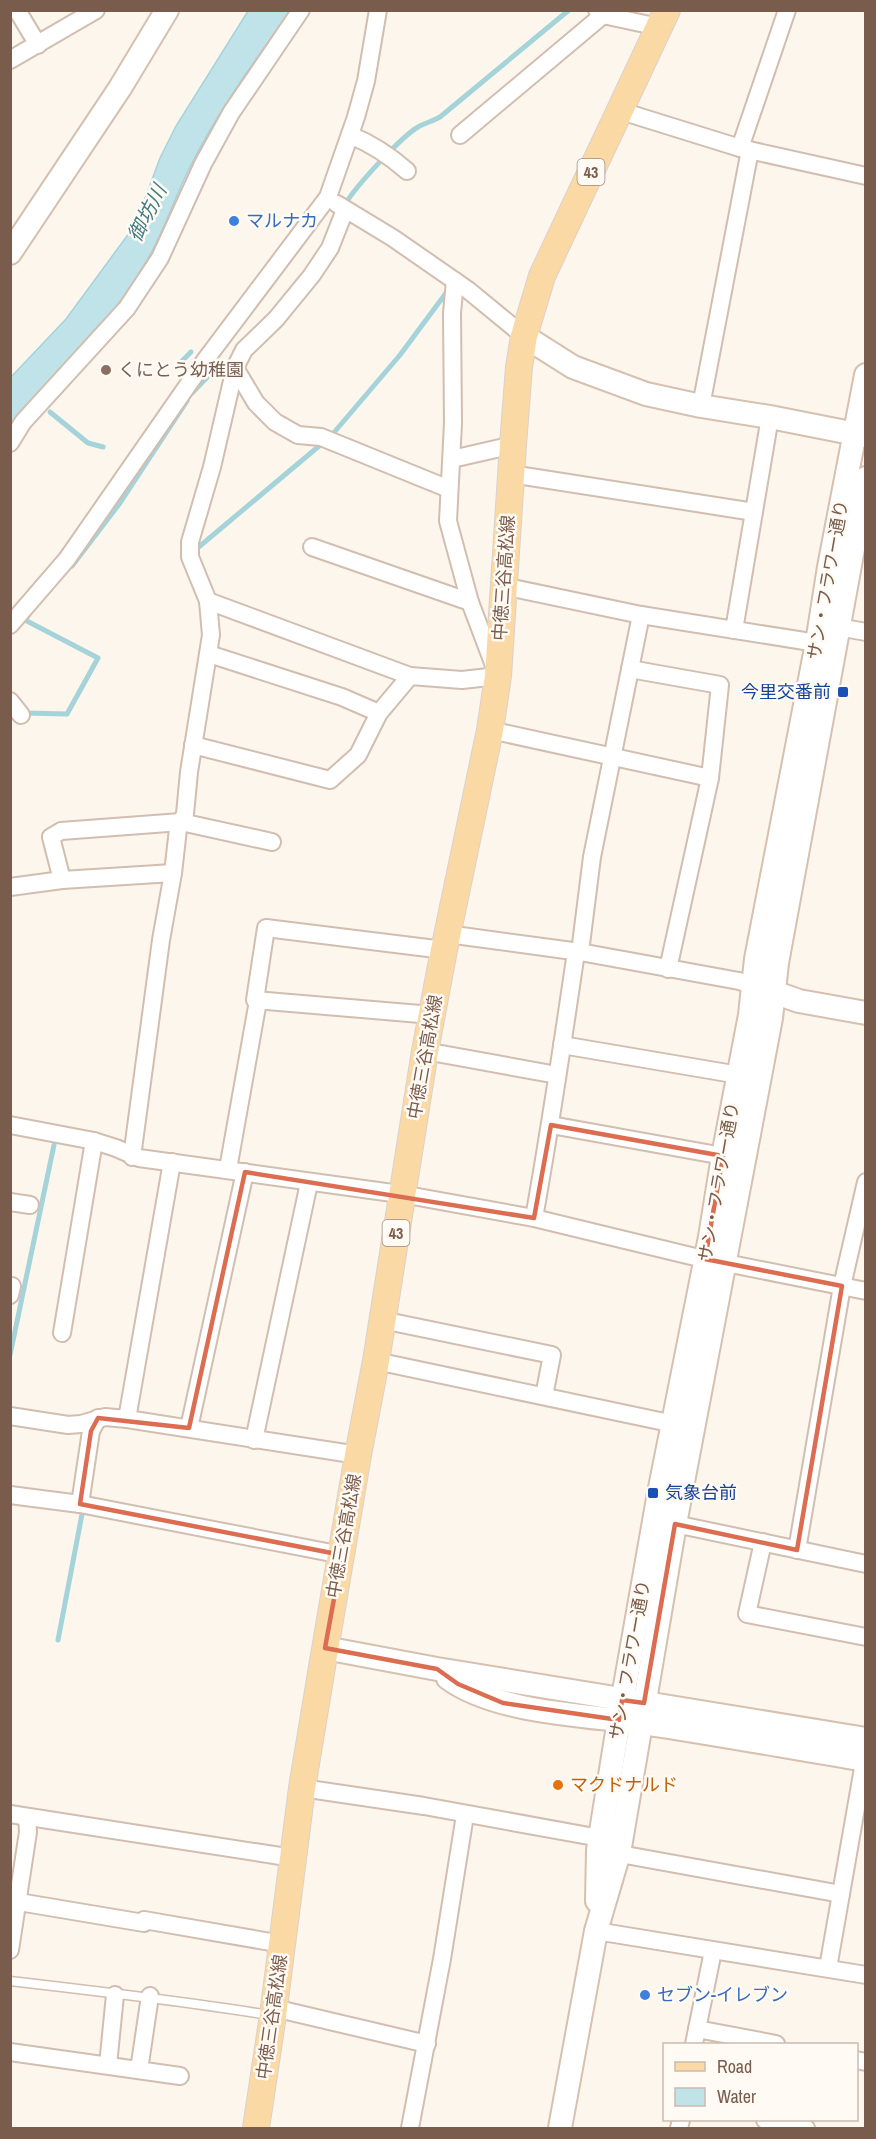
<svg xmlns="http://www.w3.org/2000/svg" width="876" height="2139" font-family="'Archivo Narrow','Noto Sans JP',sans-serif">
  <rect width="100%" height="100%" fill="#fdf6ec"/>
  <path fill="#bfe3e8" stroke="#a5d3da" stroke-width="1.5" d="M248 11H291C254 61 218 111 190 167 174 198 164 232 146 262 109 325 57 378 11 433V377L66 319 135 225 160 158 176 126Z"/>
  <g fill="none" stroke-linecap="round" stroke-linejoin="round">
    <g stroke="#a5d3da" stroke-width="5">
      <path d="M346 203C356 186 401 137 418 127 425 123 433 121 440 117L569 10"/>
      <path d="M181 362 191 352"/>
      <path d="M192 393 221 363H217"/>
      <path d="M50 412 88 443 103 447"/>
      <path d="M194 551 331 436 400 355 449 289"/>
      <path d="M72 566 120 503 187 401"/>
      <path d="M25 713 67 714 98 658 25 620 28 616"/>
      <path d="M10 1355 54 1145"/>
      <path d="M58 1640 83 1509"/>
    </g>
    <g stroke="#d1beb0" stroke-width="11">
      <path id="lane" d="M10 1981C97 1991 183 2001 269 2015"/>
    </g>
    <g stroke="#d1beb0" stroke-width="20">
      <g id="street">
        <path d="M17 10 38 45"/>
        <path d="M597 10 603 15 659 27"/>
        <path d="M10 60 96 10"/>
        <path d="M621 111 740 148 866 176"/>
        <path d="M350 135C372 144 389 155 407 171"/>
        <path d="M460 135 603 15"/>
        <path d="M740 148 787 10"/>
        <path d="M337 204 393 238 468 290 524 336"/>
        <path d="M235 368 256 403 275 422 298 435 321 437 449 489"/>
        <path d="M701 406 750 150"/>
        <path d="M10 443 23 422 127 308 160 258 203 164 231 113 301 10"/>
        <path d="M452 459 513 445"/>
        <path d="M511 474 754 512"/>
        <path d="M312 547 470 602"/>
        <path d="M503 586 641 615 817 643"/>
        <path d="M208 601 410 676 462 680 498 676 470 602 448 521 453 423 452 313 455 281"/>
        <path d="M10 625 67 559 206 359 328 197 356 117 366 81 378 10"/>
        <path d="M838 627 866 632"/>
        <path d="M734 630 770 417"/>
        <path d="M209 654 342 697 379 713"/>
        <path d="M630 669 720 685 710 778 668 969"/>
        <path d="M10 701 21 715"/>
        <path d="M490 730 710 778"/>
        <path d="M193 745 330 780 358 755 379 713 410 676"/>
        <path d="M62 880 51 837 61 831 181 822 272 842"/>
        <path d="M10 887 62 880 173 873"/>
        <path d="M447 934 580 952 739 981 754 986"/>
        <path d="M580 952 592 857 641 615"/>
        <path d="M432 1015 255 1000 266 928 444 950"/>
        <path d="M562 1045 739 1075"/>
        <path d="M425 1051 557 1075"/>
        <path d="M10 1125 94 1141 116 1148 139 1158 407 1195 534 1218 691 1256 866 1291"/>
        <path d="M551 1125 723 1156"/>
        <path d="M132 1157 161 940 173 873 178 829 185 814 189 772 211 635 208 601 190 557V542L212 467 235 368 244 350 276 319 312 275 330 248 345 210"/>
        <path d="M228 1169 258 1001"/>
        <path d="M10 1202 30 1205"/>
        <path d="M534 1218C550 1129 563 1041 576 952"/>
        <path d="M10 1286H12L10 1295"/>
        <path d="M382 1320 552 1355 544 1396"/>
        <path d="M62 1333 94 1141"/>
        <path d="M376 1361 674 1424"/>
        <path d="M10 1416 68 1425 81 1424 105 1417 127 1419 358 1455"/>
        <path d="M127 1419 172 1162"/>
        <path d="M189 1428 245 1172"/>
        <path d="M254 1440 309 1183"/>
        <path d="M10 1495 80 1504 342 1555"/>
        <path d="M80 1504 91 1431 98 1418"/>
        <path d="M675 1524 866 1564"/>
        <path d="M763 1542 747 1614 866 1637"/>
        <path d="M797 1550 842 1286 866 1182"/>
        <path d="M302 1788 424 1806 600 1838"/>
        <path d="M10 1814 293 1858"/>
        <path d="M609 1852 841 1894"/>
        <path d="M19 1902 144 1923"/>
        <path d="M144 1920 282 1944"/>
        <path d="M596 1931 866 1975"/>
        <path d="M10 1950 28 1832 27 1817"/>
        <path d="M828 1968 866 1751"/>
        <path d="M274 2008 427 2044"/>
        <path d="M697 2029 776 2044"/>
        <path d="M694 2044 713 1951"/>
        <path d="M10 2052 180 2076"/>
        <path d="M856 2060 866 2062"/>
        <path d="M108 2065 115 1995"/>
        <path d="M139 2070 150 1996"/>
        <path d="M765 2120 806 2128"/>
        <path d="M410 2128 442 1959 465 1815"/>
        <path d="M679 2128 681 2120"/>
      </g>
    </g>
    <g stroke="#d6c0b0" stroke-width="26">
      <g id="secondary">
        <path d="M10 253 120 88 167 10"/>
        <path d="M524 336 573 367 646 394 701 406 770 417 866 436"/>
        <path d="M759 987 799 1001 866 1013"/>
        <path d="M325 1648 437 1669 866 1739"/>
        <path d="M448 1678C496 1713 585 1715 643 1723 718 1734 792 1748 866 1760"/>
        <path d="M597 1901 598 1850 619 1720 659 1493 710 1237 723 1156 750 1015 756 959 817 643 829 567 866 375"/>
        <path d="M560 2128 596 1931 619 1853 675 1524 771 1018 777 963 866 478"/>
      </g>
    </g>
    <g stroke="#dad1cd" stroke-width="28">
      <path id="primary" d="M256 2128 273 2015 302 1788 323 1661 358 1455 376 1361 425 1051 444 950 490 730 498 676 513 445 519 367 524 336 542 276 667 10"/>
    </g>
    <use href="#lane" stroke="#fff" stroke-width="8"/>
    <use href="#street" stroke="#fff" stroke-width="16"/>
    <use href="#secondary" stroke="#fff" stroke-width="22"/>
    <use href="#primary" stroke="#fbd9a5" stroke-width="26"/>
  </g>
  <path fill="none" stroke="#dc6d51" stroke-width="4.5" stroke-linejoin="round" d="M551 1125 723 1156 705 1259 842 1286 797 1550 675 1524 644 1703 622 1700 619 1720 503 1703 458 1684 437 1669 325 1648 342 1555 80 1504 91 1431 98 1418 189 1428 245 1172 534 1218Z"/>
  <g fill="#3f7fe0" stroke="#fffaf3" stroke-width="2">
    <circle cx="234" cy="221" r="6"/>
    <circle cx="645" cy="1995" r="6"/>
  </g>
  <circle fill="#8d6e63" stroke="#fffaf3" stroke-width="2" cx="106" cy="370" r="6"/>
  <g fill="#1a4fb4" stroke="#fffaf3" stroke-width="2">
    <rect x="837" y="686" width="12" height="12" rx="3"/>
    <rect x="647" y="1487" width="12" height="12" rx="3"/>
  </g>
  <circle fill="#e8710a" stroke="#fffaf3" stroke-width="2" cx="558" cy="1785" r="6"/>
  <g text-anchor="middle" stroke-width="5" stroke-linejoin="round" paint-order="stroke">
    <g fill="#fffaf3" stroke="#a28b7f" stroke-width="1.5">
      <rect x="577.5" y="159" width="27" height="26" rx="4.5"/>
      <rect x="382.5" y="1220" width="27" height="26" rx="4.5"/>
    </g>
    <g font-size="16" font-weight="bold" fill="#7a5c4d">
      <text x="591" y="178">43</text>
      <text x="396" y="1239">43</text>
    </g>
    <g font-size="18" fill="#366cbe" stroke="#fffaf3" text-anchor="start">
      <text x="246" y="227">マルナカ</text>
      <text x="657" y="2001">セブン-イレブン</text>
    </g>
    <g font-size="18" fill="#785e54" stroke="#fffaf3" text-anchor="start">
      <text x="118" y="376">くにとう幼稚園</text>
    </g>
    <g font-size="18" fill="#7a5c4d" stroke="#fffaf3">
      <text transform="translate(504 578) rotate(-86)" y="6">中徳三谷高松線</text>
      <text transform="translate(828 580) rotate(-80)" y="6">サン・フラワー通り</text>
      <text transform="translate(425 1057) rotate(-80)" y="6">中徳三谷高松線</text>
      <text transform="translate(719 1182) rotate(-80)" y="6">サン・フラワー通り</text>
      <text transform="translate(344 1536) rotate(-80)" y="6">中徳三谷高松線</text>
      <text transform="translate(630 1660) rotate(-80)" y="6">サン・フラワー通り</text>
      <text transform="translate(272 2017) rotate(-82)" y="6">中徳三谷高松線</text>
    </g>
    <g font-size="18" fill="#164399" stroke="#fffaf3" text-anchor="end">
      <text x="831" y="698">今里交番前</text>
      <text x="665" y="1499" text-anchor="start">気象台前</text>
    </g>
    <g font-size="18" fill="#c56008" stroke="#fffaf3" text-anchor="start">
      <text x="570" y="1791">マクドナルド</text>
    </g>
    <g font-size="20" font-style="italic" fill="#437c86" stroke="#fffaf3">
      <text transform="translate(147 213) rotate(-63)" y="7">御坊川</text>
    </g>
  </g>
  <rect width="876" height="2139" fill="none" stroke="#7a5c4d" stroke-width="24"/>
  <rect x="663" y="2043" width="195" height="78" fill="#fffaf3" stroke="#cabbb1" stroke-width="1.5"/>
  <rect x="675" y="2062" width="30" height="9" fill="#fbd9a5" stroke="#cabbb1" stroke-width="1.5"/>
  <text x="717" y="2073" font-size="18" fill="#7a5c4d">Road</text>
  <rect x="675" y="2088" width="30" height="18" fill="#bfe3e8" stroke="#cabbb1" stroke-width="1.5"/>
  <text x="717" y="2103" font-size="18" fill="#7a5c4d">Water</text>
</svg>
